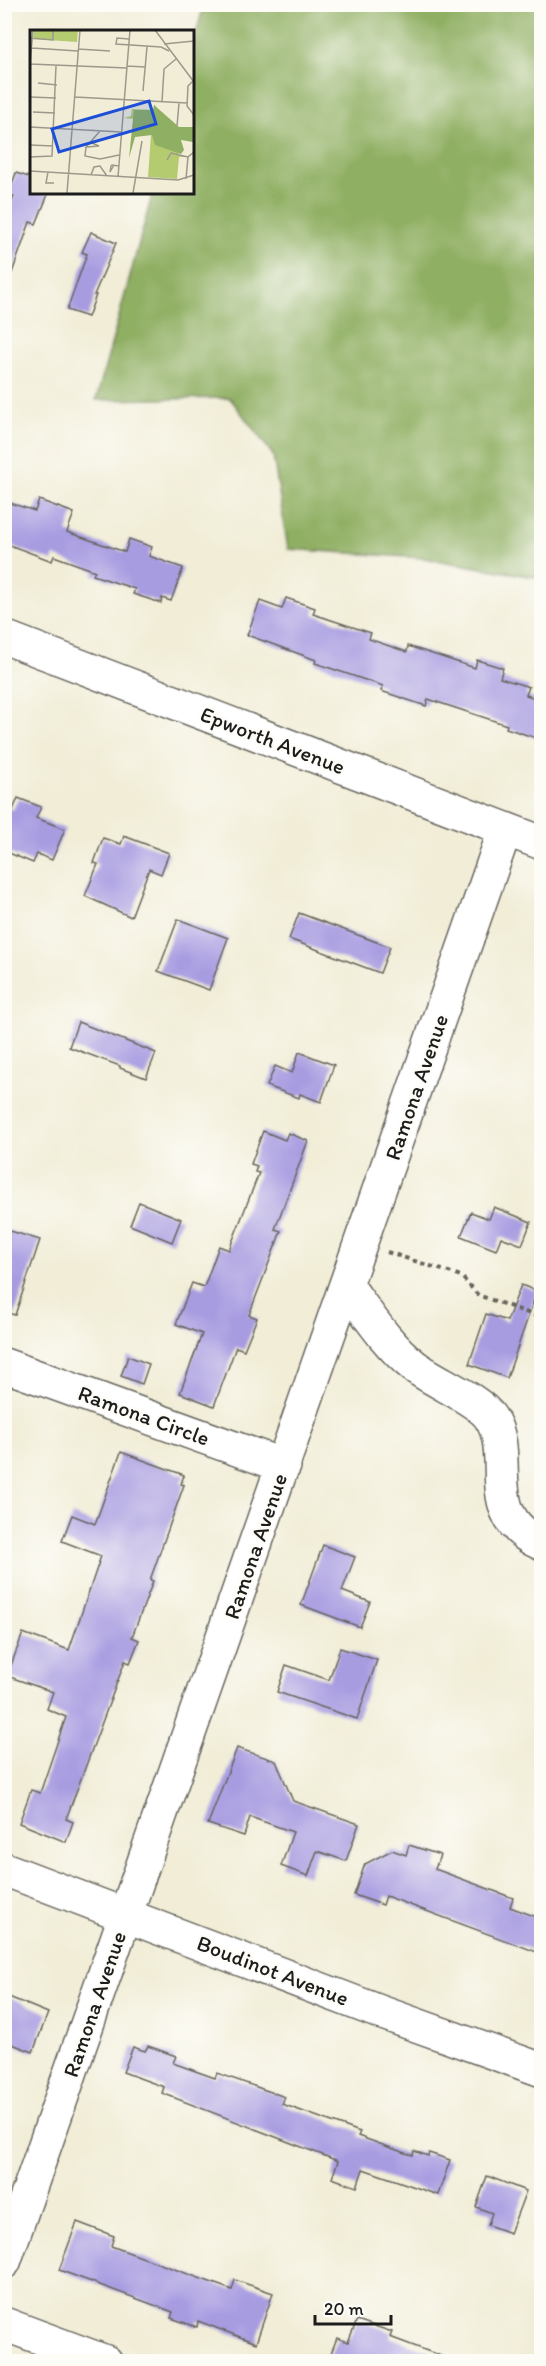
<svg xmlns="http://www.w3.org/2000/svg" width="546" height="2366" font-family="Itim,sans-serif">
  <rect width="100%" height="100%" fill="#fdfcf7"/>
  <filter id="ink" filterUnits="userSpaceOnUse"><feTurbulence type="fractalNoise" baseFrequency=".0167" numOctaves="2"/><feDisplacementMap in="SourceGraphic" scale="12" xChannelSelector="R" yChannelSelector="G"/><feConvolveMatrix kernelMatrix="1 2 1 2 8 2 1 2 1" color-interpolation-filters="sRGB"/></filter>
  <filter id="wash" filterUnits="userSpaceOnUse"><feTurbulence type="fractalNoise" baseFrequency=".008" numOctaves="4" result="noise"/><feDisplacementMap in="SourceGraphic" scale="24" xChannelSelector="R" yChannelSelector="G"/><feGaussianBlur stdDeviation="1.35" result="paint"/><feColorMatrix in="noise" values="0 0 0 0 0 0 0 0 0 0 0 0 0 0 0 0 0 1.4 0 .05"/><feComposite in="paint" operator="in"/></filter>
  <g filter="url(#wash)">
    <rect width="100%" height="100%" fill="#f1edd7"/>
    <path fill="#8faf62" stroke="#56663f" stroke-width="1.5" d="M204 5H541V578L423 558 288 549 273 455 230 398 96 400 153 192H192V48Z"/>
    <g id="blocks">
      <g fill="#a89ce1">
        <path d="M16 173 32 178V192H49L36 224 30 222 7 287 4 286V225L14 196 8 195Z"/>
        <path d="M91 232 116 243 94 295H96L88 317 67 310 87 254 82 252Z"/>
        <path d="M39 500 74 513 67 532 125 552 129 539 152 547 149 556 183 568 171 601 162 598 161 603 133 594 135 589 93 575 95 571 54 556 52 561 4 543V501L35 511Z"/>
        <path d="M286 598 315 608 313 614 371 633 369 639 407 652 408 646 475 668 477 660 503 668 500 678 529 687 526 695 542 700V740L506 728 507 725 428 699 426 706 381 691 383 686 315 663 316 660 247 635 260 601 282 609Z"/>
        <path d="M18 798 41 807 36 818 65 829 52 860 37 854 33 863 4 851V807L13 810Z"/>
        <path d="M124 836 169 853 161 874 149 869 131 917 85 896 98 864 94 863 103 838 121 844Z"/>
        <path d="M299 913 390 947 380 973 289 939Z"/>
        <path d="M178 919 228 938 209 990 158 971Z"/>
        <path d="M78 1022 156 1053 146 1078 120 1068V1066L69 1047Z"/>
        <path d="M299 1052 334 1065 321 1102 300 1094 299 1098 267 1086 275 1066 292 1073Z"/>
        <path d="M263 1131 285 1140 288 1133 308 1141 275 1229 281 1231 249 1315 257 1318 244 1350 236 1347 214 1406 180 1393 202 1334 176 1324 192 1283 204 1287 219 1246 229 1250 259 1173 255 1172 257 1166 251 1164Z"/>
        <path d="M139 1202 181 1219 172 1242 130 1225Z"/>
        <path d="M494 1207 531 1222 522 1245 501 1237 496 1250 461 1236 471 1212 489 1219Z"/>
        <path d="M4 1229 40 1240 15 1315 4 1312V1289L11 1268 4 1266Z"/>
        <path d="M521 1285 537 1291 507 1378 469 1364 486 1314 507 1321Z"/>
        <path d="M128 1356 149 1364 142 1384 121 1376Z"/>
        <path d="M121 1452 184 1475 181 1484 184 1485 150 1580 153 1581 132 1637 139 1640 130 1663 125 1661 66 1819 73 1822 66 1842 19 1823 31 1790 40 1793 66 1717 47 1709 53 1692 7 1676 23 1633 69 1650 101 1556 62 1541 72 1515 95 1524Z"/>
        <path d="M323 1545 355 1557 342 1591 370 1602 360 1627 301 1605Z"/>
        <path d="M340 1648 377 1660 357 1719 277 1692 286 1665 329 1680Z"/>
        <path d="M237 1748 276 1761 293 1801 359 1824 346 1861 317 1851 308 1876 281 1866 293 1832 250 1817 244 1836 208 1824Z"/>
        <path d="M409 1845 440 1855 435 1869 513 1898 510 1907 542 1919V1954L386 1896 383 1905 354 1895 365 1864 392 1850 406 1855Z"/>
        <path d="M4 1995 48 2013 33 2052 4 2041Z"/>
        <path d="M148 2046 176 2056 173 2063 215 2078 217 2073 285 2097 282 2104 360 2132 358 2136 405 2153 413 2155 414 2151 428 2156 429 2153 450 2160 438 2195 363 2169 357 2187 332 2178 338 2161 162 2093 164 2087 123 2072 133 2047 145 2051Z"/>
        <path d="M487 2176 526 2191 510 2233 488 2225 492 2213 476 2207Z"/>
        <path d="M77 2222 114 2236 111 2246 232 2290 235 2280 273 2293 256 2343 198 2321 197 2327 171 2318 173 2312 59 2270Z"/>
        <path d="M357 2320 389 2331 392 2332 390 2337 449 2359V2361H328L337 2338 348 2342Z"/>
      </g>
    </g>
  </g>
  <g filter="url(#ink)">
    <use href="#blocks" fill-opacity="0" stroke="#67655d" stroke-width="1.5"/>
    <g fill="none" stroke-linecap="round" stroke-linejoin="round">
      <g stroke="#67655d" stroke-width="36">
        <g id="minor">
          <path d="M4 637 542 843"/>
          <path d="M347 1286C367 1313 387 1345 414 1366 433 1381 478 1399 490 1417 517 1456 477 1515 542 1544"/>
          <path d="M4 1365 284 1466"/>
          <path d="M4 1869 380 2012 542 2070"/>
          <path d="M4 2262 505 830"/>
          <path d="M4 2324 106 2362"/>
        </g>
      </g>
      <path stroke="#67655d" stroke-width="4" stroke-dasharray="4.5 4.5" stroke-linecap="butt" d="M387 1252 461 1276 478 1295 542 1318"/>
      <use href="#minor" stroke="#fff" stroke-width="33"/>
    </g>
  </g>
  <g text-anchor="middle" stroke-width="4.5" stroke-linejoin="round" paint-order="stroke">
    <g font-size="22" fill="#1c1c1c" stroke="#fdfcf7">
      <text transform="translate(273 740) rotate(21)" y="8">Epworth Avenue</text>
      <text transform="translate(416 1087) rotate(-71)" y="8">Ramona Avenue</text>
      <text transform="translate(144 1415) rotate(20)" y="8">Ramona Circle</text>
      <text transform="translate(255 1546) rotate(-71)" y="8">Ramona Avenue</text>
      <text transform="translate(273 1970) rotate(21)" y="8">Boudinot Avenue</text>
      <text transform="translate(94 2004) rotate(-71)" y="8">Ramona Avenue</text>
    </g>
  </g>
  <g transform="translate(30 30)">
    <rect width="164" height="164" fill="#f1edd7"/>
    <path d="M4 0H48L47 12 3 9ZM124 73 149 124 156 127H149L147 149 118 147 121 104 102 102 103 89 94 88 101 86 102 79 126 80Z" fill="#b4cb70"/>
    <path d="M124 75 149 97H163V112L151 110 154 120 151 124 125 115 122 105 105 107 99 128 104 80H123Z" fill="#8faf62"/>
    <path fill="none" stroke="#9c998c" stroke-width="1.5" d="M125 0 164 52M0 8 23 10V0M99 9 87 8 86 14 131 17 139 21M134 14 164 11M2 18 48 21M48 19 80 21M0 34 97 38M0 34 3 0M97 36 115 37M163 51 158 56 157 76 164 85M8 53 27 55M113 61 117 17M0 67 26 68M45 67 157 73M132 72 134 39 146 29M3 82 25 83M147 96 149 73M0 97 91 102M62 113 69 116 56 117 70 101M0 115 23 116M56 117 55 126 70 129M0 127 22 126 26 36M70 129 89 125M137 130 141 123 158 127M84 135 80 142 81 136 82 135 89 136M0 141 148 150 164 145M18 142 16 153H24M61 145 64 137 70 136 77 146M88 147 100 0M156 149 158 127 164 122M37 163 50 0M103 163 112 111"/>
    <path fill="#1d4ed8" fill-opacity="0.15" stroke="#1d4ed8" stroke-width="3" d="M119 71 126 94 29 122 22 99Z"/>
    <rect width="164" height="164" fill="none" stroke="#1c1c1c" stroke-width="3"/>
  </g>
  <rect width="546" height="2366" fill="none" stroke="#fdfcf7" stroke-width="24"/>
  <path d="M315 2315v9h76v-9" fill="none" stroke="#1c1c1c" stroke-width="3"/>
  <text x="324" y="2315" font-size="18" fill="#1c1c1c" stroke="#fdfcf7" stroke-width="4.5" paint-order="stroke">20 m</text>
</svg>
